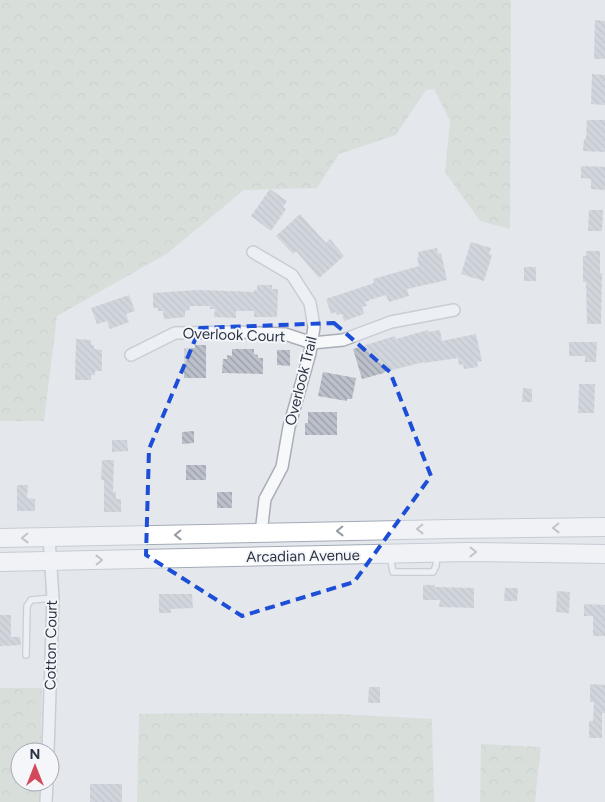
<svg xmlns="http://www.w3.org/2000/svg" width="605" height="802" font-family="Figtree,sans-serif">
  <defs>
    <pattern id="forest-crowns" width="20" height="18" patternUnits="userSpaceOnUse" patternTransform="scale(1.25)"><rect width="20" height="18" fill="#c9d6c5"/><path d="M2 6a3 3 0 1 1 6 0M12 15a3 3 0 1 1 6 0" fill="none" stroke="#adb8ab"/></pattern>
    <pattern id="building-back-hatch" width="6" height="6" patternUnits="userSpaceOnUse" patternTransform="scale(1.25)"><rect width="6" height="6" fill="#bbc0ca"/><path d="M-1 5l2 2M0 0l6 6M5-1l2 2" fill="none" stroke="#989da6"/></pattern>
  </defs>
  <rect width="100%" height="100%" fill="#e4e7ec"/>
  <g fill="url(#forest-crowns)">
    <path d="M0 0H511L510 229 480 221 445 172 450 121 434 89 426 90 396 135 339 154 317 188 244 190 168 253 57 316 44 421H0Z"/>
    <path d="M0 688H42L41 752H20V782H40V802H0Z"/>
    <path d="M202 713 338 714 432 719 434 802H137L139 714Z"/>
    <path d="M481 744 541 747 535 802H480Z"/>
  </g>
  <g fill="url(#building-back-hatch)">
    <path d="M595 20 605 21V59H594Z"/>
    <path d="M592 74 605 75V105L591 104Z"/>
    <path d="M587 120H605V152L583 151 584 139H586Z"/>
    <path d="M581 166 605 167V190L591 189V179L581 178Z"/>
    <path d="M270 189 287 201 283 207 286 209 271 231 251 216Z"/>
    <path d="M589 210H603L602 231H588Z"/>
    <path d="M300 214 326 243 330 239 344 256 319 278 296 251 293 254 276 236Z"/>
    <path d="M471 242 491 248 489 254 492 255 484 281 461 274Z"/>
    <path d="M437 248 438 254 441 253 447 280 407 289 409 296 389 302 386 295 369 300V301L365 302 367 306 362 307 364 314 344 321 342 314 337 315 336 312 331 314 326 299 374 283 373 279 419 266 417 257H419L418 252Z"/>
    <path d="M586 251H600V273H602L601 324H587L586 282H583V256H586Z"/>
    <rect x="524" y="267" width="12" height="14"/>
    <path d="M257 285H272V289H278L277 317H254V311H236V318L214 317 215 309H210V306H194L189 307 190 310 185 311V317L164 319 163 311H158V308H153V293L198 290 254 292V290H257Z"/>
    <path d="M129 295 135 311 126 314 129 322 110 329 107 321 97 324 91 308Z"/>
    <path d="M428 330V332L440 330 442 341 476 334 482 361 477 362 478 367 464 369 463 364 459 365 458 358 424 363V362L384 372V373L362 379 353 349 395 336 396 339Z"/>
    <path d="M76 339 91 340V345H94V349L102 350V371H95V375H91V380H75Z"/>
    <path d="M569 342H597L596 362H585V356H569Z"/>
    <path d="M195 345H206V378H184V348H195Z"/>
    <path d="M232 349H254V354L258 355V358H263V374L222 373 223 359H227V355L232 356Z"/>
    <path d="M277 350H290V366L277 365Z"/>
    <path d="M323 372 356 378 352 399H347V401L318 396Z"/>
    <path d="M579 384H595L594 413H578Z"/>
    <path d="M523 388 532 389V402H522Z"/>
    <path d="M308 412H337V435H305V423H308Z"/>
    <path d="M194 431V443L182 444V432Z"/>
    <path d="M112 440H127L128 451 112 452Z"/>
    <path d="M102 460H114L113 492H116V499H121V512H104V480H101Z"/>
    <rect x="186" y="465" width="20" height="15"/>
    <path d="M17 485H28L27 498 35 499V511H17Z"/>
    <rect x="217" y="492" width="15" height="16"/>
    <path d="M423 585H435V587L474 588V608L439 607 440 600H423Z"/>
    <path d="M505 588H518L517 601H504Z"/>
    <path d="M557 591 570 592 569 613 556 612Z"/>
    <path d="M159 594H192L193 608 171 609V613H159Z"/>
    <path d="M584 604 605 605V636H593V616H584Z"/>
    <path d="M0 615H11V637H20L21 645 0 646Z"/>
    <path d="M590 684 605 685V713H602V738H589V721H593L594 702H590Z"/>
    <path d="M369 687H380V703H368Z"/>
    <rect x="90" y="784" width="32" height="18"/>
  </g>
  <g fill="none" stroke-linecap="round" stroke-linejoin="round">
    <g stroke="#a9aeb7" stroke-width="8">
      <g id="lane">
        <path d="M390 556 393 572H433L436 566 437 556"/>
        <path d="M26 655 27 606 31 600 53 598"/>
      </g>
    </g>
    <g stroke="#a9aeb7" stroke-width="14">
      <g id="street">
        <path d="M253 252 292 275 310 303 314 327 310 353 289 427 282 467 265 499 261 533"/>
        <path d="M131 355 175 333 239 332 285 334 312 343 343 340 391 322 454 310"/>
        <path d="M48 752 53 598 49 537"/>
        <path d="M46 802 47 782"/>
      </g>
    </g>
    <g stroke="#a3abb8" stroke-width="20">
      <g id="primary">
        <path d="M0 538 451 529 605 527"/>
        <path d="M0 562 467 552 605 554"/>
      </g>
    </g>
    <use href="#lane" stroke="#f7f8fa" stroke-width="5.5"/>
    <use href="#street" stroke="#f7f8fa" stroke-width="11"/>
    <use href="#primary" stroke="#fff" stroke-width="18"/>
  </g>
  <defs><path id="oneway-chevron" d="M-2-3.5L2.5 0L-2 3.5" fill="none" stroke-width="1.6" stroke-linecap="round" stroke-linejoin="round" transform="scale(1.25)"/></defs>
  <g stroke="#959aa2">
    <use href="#oneway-chevron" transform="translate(556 528) rotate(179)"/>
    <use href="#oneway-chevron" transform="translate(420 529) rotate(179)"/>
    <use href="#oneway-chevron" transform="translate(340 531) rotate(179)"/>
    <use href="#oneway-chevron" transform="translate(178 535) rotate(179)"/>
    <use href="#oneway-chevron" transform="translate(25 538) rotate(179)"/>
    <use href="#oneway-chevron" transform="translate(473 552) rotate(1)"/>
    <use href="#oneway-chevron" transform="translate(99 560) rotate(-1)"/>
  </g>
  <path d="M0 0H605V802H0ZM334 323 390 372 431 476 354 582 242 616 146 555 149 449 200 328Z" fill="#e4e7ec" fill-opacity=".55" fill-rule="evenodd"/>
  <path fill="none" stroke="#1d4ed8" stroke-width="4" stroke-dasharray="10 6" stroke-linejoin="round" d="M334 323 390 372 431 476 354 582 242 616 146 555 149 449 200 328Z"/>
  <g text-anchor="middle" stroke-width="4" stroke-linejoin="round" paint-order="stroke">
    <g font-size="15" fill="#2b3445" stroke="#f4f6f9">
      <text transform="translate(234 335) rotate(2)" y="5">Overlook Court</text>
      <text transform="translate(301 381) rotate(-76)" y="5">Overlook Trail</text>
      <text transform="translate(303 556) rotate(-1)" y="5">Arcadian Avenue</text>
      <text transform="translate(51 645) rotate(-89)" y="5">Cotton Court</text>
    </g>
  </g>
  <g transform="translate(35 767)"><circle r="24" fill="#f4f6f9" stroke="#a4a8b1"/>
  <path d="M0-4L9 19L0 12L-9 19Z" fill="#d1495b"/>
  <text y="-8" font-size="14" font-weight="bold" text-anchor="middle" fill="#2b3445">N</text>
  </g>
</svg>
